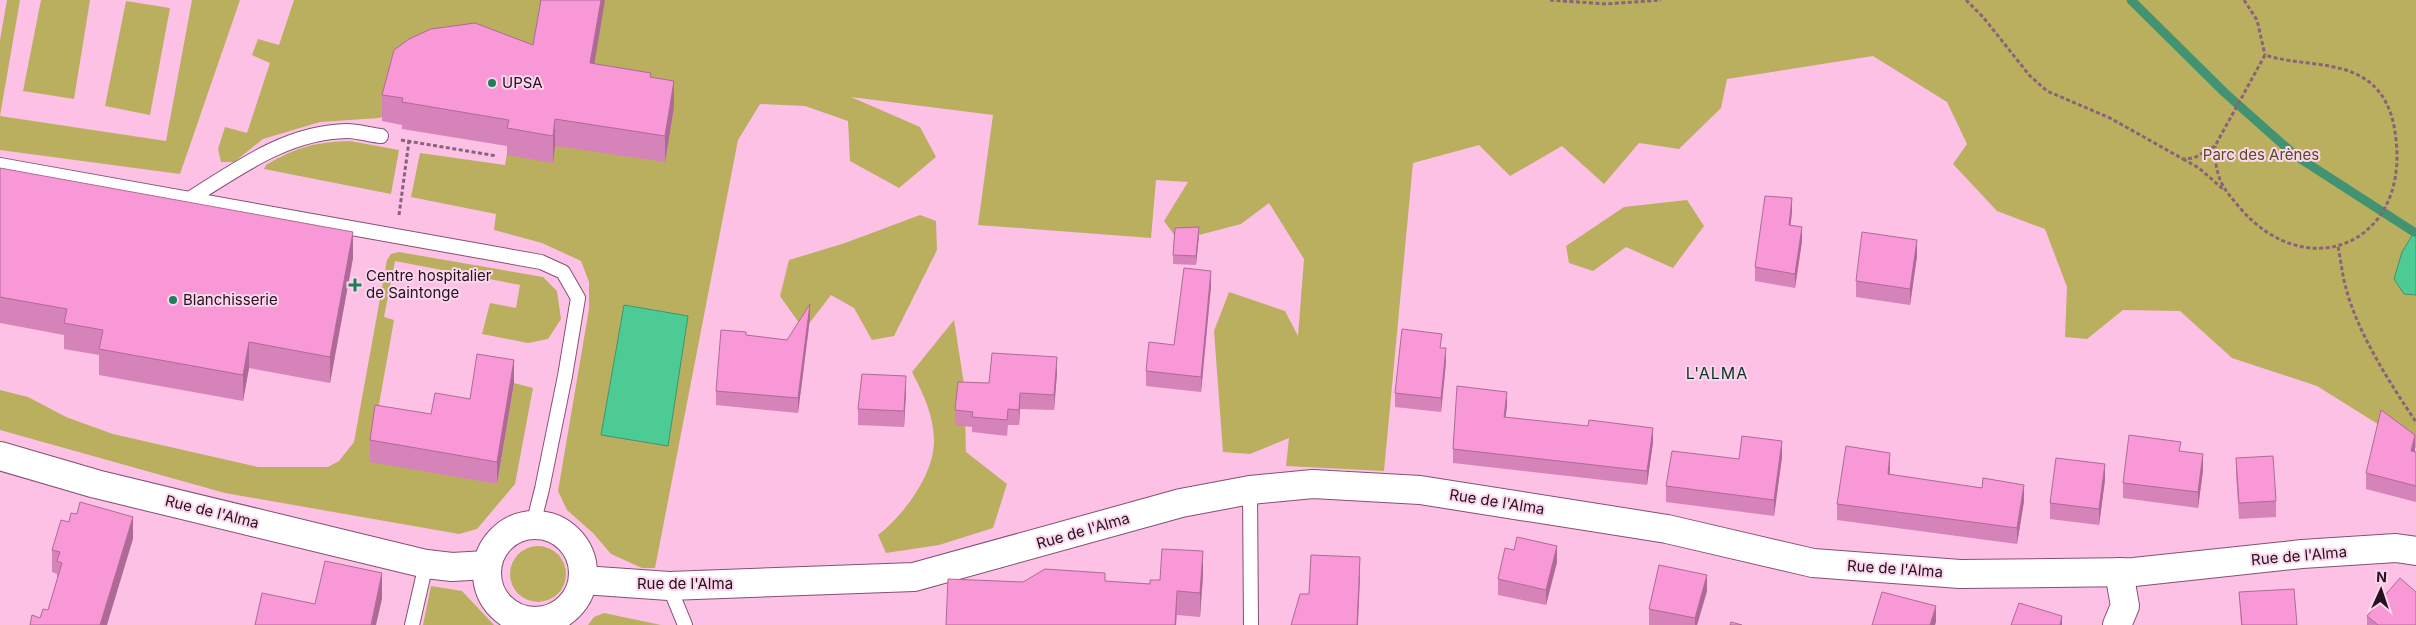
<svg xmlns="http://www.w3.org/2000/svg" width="2416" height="625" font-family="Inter,sans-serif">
  <rect width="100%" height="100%" fill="#fcc1e5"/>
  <g fill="#baaf5f">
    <path d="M7 0H20L0 116 166 141 192 0H240L180 174 0 150V40Z"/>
    <path d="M41 0H90L74 99 23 91Z"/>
    <path d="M294 0H2416V448L2317 386 2232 358 2180 311 2123 310 2087 339 2065 337 2067 287 2045 229 1997 211 1953 164 1967 144 1947 102 1873 56 1727 79 1721 108 1679 149 1639 143 1604 184 1562 146 1510 176 1479 145 1413 163 1384 471 1286 466 1289 438 1250 454 1223 452 1214 331 1229 292 1285 311 1298 336 1304 259 1269 203 1241 224 1199 235 1175 236 1164 221 1188 182 1156 180 1151 238 978 225 993 115 851 97 920 127 936 157 899 188 850 161 848 121 805 106 760 104 738 140 655 568H642L611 554 593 533 567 510 558 491 589 309V282L581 261 542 243 494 230 496 214 411 197 420 153 505 165 508 147 460 92 379 118 320 122 263 139 234 162H221L218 149 225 127 247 133 270 63 252 55 258 39 279 45Z"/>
    <path d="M126 1 170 8 150 115 105 106Z"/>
    <path d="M350 141 399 150 391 194 264 169 266 165C296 147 316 142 350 141Z"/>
    <path d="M1687 200 1704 226 1673 268 1626 247 1593 271 1569 263 1566 246 1624 207Z"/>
    <path d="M920 215 936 221 937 250 894 336 872 340 854 308 831 295 804 330 780 296 789 260 845 243Z"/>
    <path d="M399 252 543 277 557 291 561 319 548 339 528 343 482 334 490 303 516 308 520 285 395 261 384 317 394 320 375 427 497 484 514 383 533 388 515 484 477 529 459 534 225 493 0 430V390L28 397 66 417 113 434 258 467H328L339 461 354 442 387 260 391 254Z"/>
    <path d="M954 320 964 384 966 452 1007 484 993 528 939 545 886 553 878 535C903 516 934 475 934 441 934 416 923 393 912 372Z"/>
    <circle cx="538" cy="574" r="28"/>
    <path d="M431 586 462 591 494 625H423Z"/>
    <path d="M604 613 661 625H588L594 617Z"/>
  </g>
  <g fill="#4dcb95" stroke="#419371">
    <path d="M2416 229V295L2404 294 2394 279 2402 252Z"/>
    <path d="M624 305 688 316 668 446 601 435Z"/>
  </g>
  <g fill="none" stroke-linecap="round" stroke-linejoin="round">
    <path stroke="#419371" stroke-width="9" d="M2131 0 2225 93 2296 156 2414 232"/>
    <g stroke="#845072" stroke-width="16">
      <g id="lane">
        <path d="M0 165 541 262 563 272 578 298 565 376 542 489 533 525"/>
        <path d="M191 198C239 168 287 132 347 131 358 131 370 135 381 136"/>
        <path d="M1250 490 1251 625"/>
        <path d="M669 586 685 625"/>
        <path d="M548 619 552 625"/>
        <path d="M412 625 426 564"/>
      </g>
    </g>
    <g stroke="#845072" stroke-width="30">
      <g id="street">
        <path d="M0 456 96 484 426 564 452 567 487 565"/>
        <circle cx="535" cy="573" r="48"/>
        <path d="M583 580 669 586 914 577 1181 503 1250 490 1313 484 1420 490 1667 529 1813 563 1960 574 2134 572 2302 554 2396 548 2416 551"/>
        <path d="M2117 625 2125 606 2119 572"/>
      </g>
    </g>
    <g stroke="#8a637b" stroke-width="3" stroke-dasharray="4 2.5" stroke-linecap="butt">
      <path d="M1550 0 1606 4 1661 0"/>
      <path d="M1966 0 1983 17 2030 76 2047 91 2110 118 2183 159 2194 158 2215 146 2265 55C2298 66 2339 60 2368 81 2387 95 2394 118 2396 140 2408 244 2307 286 2240 208 2231 197 2221 187 2218 173 2215 165 2216 155 2215 146"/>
      <path d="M2244 0 2257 20 2265 55"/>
      <path d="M401 140 497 156"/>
      <path d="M2183 159 2199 168 2224 190"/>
      <path d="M399 215 409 141"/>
      <path d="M2338 247C2341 260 2342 275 2346 288 2357 332 2391 385 2416 422"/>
    </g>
    <use href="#lane" stroke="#fff" stroke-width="14"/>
    <use href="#street" stroke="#fff" stroke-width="28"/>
  </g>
  <g fill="#d683b9">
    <path d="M533 45 595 64 651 77 674 107 665 162 555 146 553 163 507 155V146L402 129V125L382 121V95Z"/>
    <path d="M0 168 353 258 330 383 249 368 243 401 99 375V355L64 349V335L0 323Z"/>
    <path d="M1792 212 1790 226 1802 241 1795 288 1755 281V267Z"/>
    <path d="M1199 235 1196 265 1173 264V255Z"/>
    <path d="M1917 256 1910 305 1856 297V281Z"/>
    <path d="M1211 286 1201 392 1146 386V371L1174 345Z"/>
    <path d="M810 318 798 413 716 405V391L746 335 787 340Z"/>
    <path d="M1446 362 1441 412 1395 407V393Z"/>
    <path d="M1057 373 1054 410 1020 409 1019 425H1008L1007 436 972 432V427L955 425V410L989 383Z"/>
    <path d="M514 383 497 484 370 462V440L431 414Z"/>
    <path d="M906 392 904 427 858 425V409Z"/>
    <path d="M1507 406 1505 417 1653 442 1647 485 1453 463V449Z"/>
    <path d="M2181 451 2203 470 2198 508 2123 498V483Z"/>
    <path d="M2415 451V452H2416V502L2366 489V473Z"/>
    <path d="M1782 457 1774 516 1666 502V486Z"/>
    <path d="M2236 458 2276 501V517L2239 519 2236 474Z"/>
    <path d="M1890 469V474L2024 501 2017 544 1837 520V504Z"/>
    <path d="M2105 480 2099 525 2050 519V503Z"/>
    <path d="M133 539 48 610 57 580V574L52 572V550Z"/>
    <path d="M1557 562 1546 605 1498 595V579Z"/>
    <path d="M1203 575 1200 617 1177 615 1176 625H946L1023 582 1105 581 1150 584 1160 580Z"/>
    <path d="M1707 591 1697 625H1649V609Z"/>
    <path d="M2239 592 2297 625H2241Z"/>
    <path d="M2367 616 2416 625H2367Z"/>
  </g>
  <g fill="#ae6a96">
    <path d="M601 0H605L590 90V63Z"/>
    <path d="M674 81V107L665 162V136Z"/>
    <path d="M555 119V146L553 163V136Z"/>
    <path d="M1792 198V212L1789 239V225Z"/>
    <path d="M1199 227V235L1196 265V256Z"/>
    <path d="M1802 227V241L1795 288V274Z"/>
    <path d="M353 232V258L330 383V357Z"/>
    <path d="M1917 240V256L1910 305V289Z"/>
    <path d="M1211 271V286L1201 392V377Z"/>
    <path d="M810 304V318L798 413V398Z"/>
    <path d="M249 342V368L243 401V375Z"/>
    <path d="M1446 348V362L1441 412V398Z"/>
    <path d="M1057 357V373L1054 410V395Z"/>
    <path d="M514 360V383L497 484V462Z"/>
    <path d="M906 376V392L904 427V411Z"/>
    <path d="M1507 392V406L1504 430V417Z"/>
    <path d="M1020 393V409L1019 425V410Z"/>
    <path d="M1653 428V442L1647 485V471Z"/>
    <path d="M2415 435V451L2411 467V451Z"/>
    <path d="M1782 441V457L1774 516V500Z"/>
    <path d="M1890 453V469L1888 490V474Z"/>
    <path d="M2203 454V470L2198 508V492Z"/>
    <path d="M2105 464V480L2099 525V509Z"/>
    <path d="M2024 485V501L2017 544V528Z"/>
    <path d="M133 517V539L107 625H100Z"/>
    <path d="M1557 546V562L1546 605V590Z"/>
    <path d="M1203 551V575L1200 617V593Z"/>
    <path d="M1360 557V578L1358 625H1357Z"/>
    <path d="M382 573V599L376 625H371Z"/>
    <path d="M1707 575V591L1697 625H1695V618Z"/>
    <path d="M1177 591 1176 625H1175Z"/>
    <path d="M1936 606V622L1935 625H1930Z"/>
    <path d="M2062 616V625H2060Z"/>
  </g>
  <g fill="#f998d7" stroke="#ae6a96">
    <path d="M541 0H601L590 63 651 73 650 77 674 81 665 136 555 119 553 136 507 128 509 120 402 102 403 98 382 95 394 50 409 39 431 29 475 23 533 45Z"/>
    <path d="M0 168 353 232 330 357 249 342 243 375 99 349 103 330 64 323 67 309 0 297Z"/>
    <path d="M1765 196 1792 198 1789 225 1802 227 1795 274 1755 267Z"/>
    <path d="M1199 227 1196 256 1173 255 1175 228Z"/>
    <path d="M1862 232 1917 240 1910 289 1856 281Z"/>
    <path d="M1184 268 1211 271 1201 377 1146 371 1149 342 1174 345Z"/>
    <path d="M810 304 798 398 716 391 721 330 746 332V335L787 340Z"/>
    <path d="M1402 329 1442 334 1440 348H1446L1441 398 1395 393Z"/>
    <path d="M992 353 1057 357 1054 395 1020 393 1019 410 1008 409 1007 420 972 417 973 412 955 410 958 382 989 383Z"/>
    <path d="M477 354 514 360 497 462 370 440 375 405 431 414 435 393 470 399Z"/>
    <path d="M862 374 906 376 904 411 858 409Z"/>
    <path d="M1457 386 1507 392 1504 417 1588 426 1589 420 1653 428 1647 471 1453 449Z"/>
    <path d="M2381 410 2415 435 2411 451 2416 452V486L2366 473Z"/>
    <path d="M2129 435 2181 442 2179 451 2203 454 2198 492 2123 483Z"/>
    <path d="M1742 436 1782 441 1774 500 1666 486 1672 451 1739 459Z"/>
    <path d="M1846 446 1890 453 1888 474 1982 488 1983 478 2024 485 2017 528 1837 504Z"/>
    <path d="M2273 456 2276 501 2239 503 2236 458Z"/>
    <path d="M2056 458 2105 464 2099 509 2050 503Z"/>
    <path d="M80 502 133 517 100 625H30L32 615 40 618 43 609 48 610 62 563 57 561 60 552 52 550 61 520 69 522 71 513 77 514Z"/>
    <path d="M1517 537 1557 546 1546 590 1498 579 1505 548 1514 550Z"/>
    <path d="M1162 549 1203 551 1200 593 1177 591 1175 625H946L948 579 1023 582 1045 569 1105 573V581L1150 584V580H1160Z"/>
    <path d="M1311 555 1360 557 1357 625H1291L1300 594H1309Z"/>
    <path d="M325 561 382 573 371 625H255L262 593 315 604Z"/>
    <path d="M1659 565 1707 575 1695 618 1649 609Z"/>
    <path d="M2400 578 2416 592V625H2378L2367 616Z"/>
    <path d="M2294 589 2297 625H2242L2239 592Z"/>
    <path d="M1882 592 1936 606 1930 625H1872Z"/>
    <path d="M2019 603 2062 616 2060 625H2011Z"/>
    <path d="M1731 622 1742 625H1730Z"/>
  </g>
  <g fill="#1c7f58" stroke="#fbd6ec" stroke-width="2">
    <circle cx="492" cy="83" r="5"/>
    <path d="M352.5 277.5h5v5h5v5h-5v5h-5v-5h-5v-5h5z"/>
    <circle cx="173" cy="300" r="5"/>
  </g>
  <g text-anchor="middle" stroke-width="4" stroke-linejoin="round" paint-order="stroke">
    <g font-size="15" fill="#26111e" stroke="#fbd6ec" text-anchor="start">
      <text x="502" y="88">UPSA</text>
      <text x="366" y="281">Centre hospitalier<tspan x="366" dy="17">de Saintonge</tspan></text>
      <text x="183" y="305">Blanchisserie</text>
    </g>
    <g font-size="15" fill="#554e1f" stroke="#fbd6ec">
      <text x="2261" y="160">Parc des Arènes</text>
    </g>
    <g font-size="15" fill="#26111e" stroke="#fbd6ec">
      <text transform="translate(1497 502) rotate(9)" y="5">Rue de l'Alma</text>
      <text transform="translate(212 512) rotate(14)" y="5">Rue de l'Alma</text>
      <text transform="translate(1083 531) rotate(-16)" y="5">Rue de l'Alma</text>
      <text transform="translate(2299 556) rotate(-5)" y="5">Rue de l'Alma</text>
      <text transform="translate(1895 569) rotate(4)" y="5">Rue de l'Alma</text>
      <text x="685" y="589">Rue de l'Alma</text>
    </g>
    <g font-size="16" letter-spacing="1" fill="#073623" stroke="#fbd6ec">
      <text x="1717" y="379">L'ALMA</text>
    </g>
  </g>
  <g transform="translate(2381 590) rotate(3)" stroke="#fbd6ec" stroke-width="4" paint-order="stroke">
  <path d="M0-4L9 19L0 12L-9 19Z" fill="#26111e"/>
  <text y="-8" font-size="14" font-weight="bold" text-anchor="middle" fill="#26111e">N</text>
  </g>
</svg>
